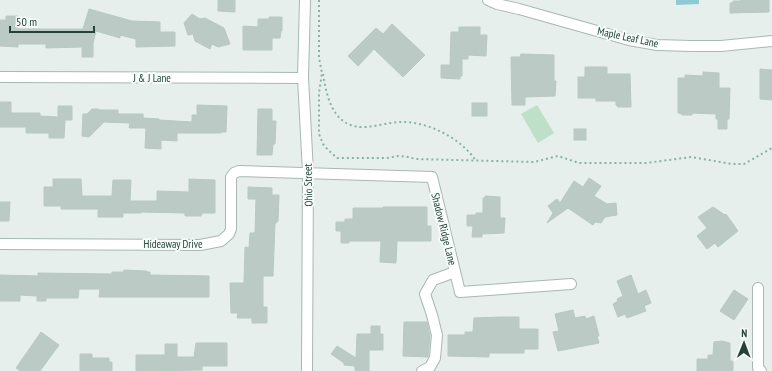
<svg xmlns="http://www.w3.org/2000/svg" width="772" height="371" font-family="'PT Sans Narrow',sans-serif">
  <rect width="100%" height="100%" fill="#e6efeb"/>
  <path fill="#bfe0c8" d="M537 105 554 133 538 143 521 114Z"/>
  <path fill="#8ec9d4" d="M676 0H699V4L676 5Z"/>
  <g fill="#bbcac4" stroke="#b8c9c2">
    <path d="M218 0H235V12L218 11Z"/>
    <path d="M741 0H769V12L730 13V3H733V1H741Z"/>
    <path d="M89 9 132 21 160 22V32H175V46L136 47V39L120 35V38L96 31 93 43V57H82V47L46 48V44H18V47L0 46V20H6V16H18V29H83Z"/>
    <path d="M192 14 200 19 205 18 224 28 230 44 218 47 212 44 210 49 195 41 193 34 188 35 184 23Z"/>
    <path d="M269 17H282V31H281L280 38H272V50H243V26L258 27V19H269Z"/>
    <path d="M392 24 425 55 403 77 374 49 358 66 348 56 376 28 383 34Z"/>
    <path d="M459 27H480V35H487L486 56 468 55V59H462V76H460V79L441 78V65H450L451 32H459Z"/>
    <path d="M521 54 554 55V81H556L555 96 525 97V105H512L511 57H520Z"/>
    <path d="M585 67H607V74H630L631 107H618L616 105V101H596V98H578V77H585Z"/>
    <path d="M760 69 772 70V100L760 99Z"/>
    <path d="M703 72 719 73V88H730L729 119H727V129H718V119H716V114L692 113V115H682V114L678 113V78H685V75L703 76Z"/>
    <path d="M0 102H11V113H40V116L58 117V106H72V120H65L64 138H49V133H26V127H0Z"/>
    <rect x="472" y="103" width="15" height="13"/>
    <path d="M197 105 227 106 226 132H221V133H177V141L161 140V149L145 148 146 128H129L130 123 104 122 89 137 82 136 83 114H87L92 109H98L100 110H118V114H143V118L159 119V120L192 122V115H197Z"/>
    <path d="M258 109H272V121H276L275 144H273L272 155H257Z"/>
    <rect x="574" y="129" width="12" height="11"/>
    <path d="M589 178 601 186 594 196 607 204 616 203 617 215 605 217 601 223 595 222 593 225 568 208 547 223 553 213 548 206 557 199 560 203 574 181 583 187Z"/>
    <path d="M53 179H81L82 196H112L113 180H131L130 201H157V191L189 192V179L215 180V213H202L201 216H185V213L141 212V213H123V217H98V209H61V206H44V187H53Z"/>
    <path d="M248 187 272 188V195H279L278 221 275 224 273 276H263V307H267V323H252V318H237L238 313H231L230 283H244L245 247 249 248 250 233H255L256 199H248Z"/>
    <path d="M485 196 500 197V218H505L504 233 482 234V237H472L473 226H467V215H476V213H483V198H485Z"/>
    <path d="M0 202H10L9 221H0Z"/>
    <path d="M383 207H427V226H431V241H397L396 263 380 262 381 241H349V243H341V231H336V222H345V219H353V208H383Z"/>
    <path d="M713 207 725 215 726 214 738 231 718 247 715 243 707 249 697 236 707 228 698 217Z"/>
    <path d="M124 270 147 271V272H150V275L209 276V297H99L100 289H79L78 298H46V301H37V296L20 295V301H0V275L38 276V273L112 274V272H124Z"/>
    <path d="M631 275 638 294 646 290 651 303 644 306 646 311 627 318 625 314 618 317 613 304 618 301 617 299 623 296 617 281Z"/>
    <path d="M734 290 748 299 734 320 720 311Z"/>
    <path d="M573 310 575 318 585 316 586 319 594 316 599 336H597L599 343 558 351 553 332 559 331 555 314Z"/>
    <path d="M500 317H519V329H538V349H524V353H489V357L448 356V335H465V332H473L474 318Z"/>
    <path d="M404 322H427L430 336 428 357 403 356Z"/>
    <path d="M371 326H380V334H383V350H369V371H355V366L344 365V363L331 354 337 346 356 358 357 334H371Z"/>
    <path d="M41 332 59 345 40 371H21L16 368Z"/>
    <path d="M722 341 730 343V361H733V371H697V359H708V355H713L714 342Z"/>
    <path d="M196 343H227V366H202V370L136 371V355H165V344H177V357H194Z"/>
    <path d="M80 354H92V358H109V362H112V371H80Z"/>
  </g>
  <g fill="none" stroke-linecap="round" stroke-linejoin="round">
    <g stroke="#a8b8b2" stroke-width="12">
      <g id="minor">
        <path d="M305 0 303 78 308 172 307 371"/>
        <path d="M488 0 497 4 519 9 629 40 657 45 691 46H721L772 41"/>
        <path d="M0 77 303 78"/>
        <path d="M0 244 200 245 221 241 229 234 231 229V177L234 173 239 171 432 177 460 292 571 284"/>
        <path d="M758 288V368L761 371"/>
        <path d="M422 371 430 367 435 358 437 335 432 315 425 294 433 280 455 272"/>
      </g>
    </g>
    <g stroke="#86b3a5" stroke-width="2" stroke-dasharray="2 3" stroke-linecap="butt">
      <path d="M319 0V58L322 73 319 93V134L323 144 328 150 337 158H387L398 156 408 157 416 159 534 162 558 156 579 163H646L691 157 732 164H744L772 148"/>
      <path d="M323 74C327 99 334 129 366 127 378 126 390 122 403 122 429 122 462 139 476 161"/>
    </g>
    <use href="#minor" stroke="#fff" stroke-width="10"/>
  </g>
  <g text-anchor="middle" stroke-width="4" stroke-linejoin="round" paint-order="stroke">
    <g font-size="11" fill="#24423a" stroke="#f7fbf9">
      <text transform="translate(628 37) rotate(12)" y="4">Maple Leaf Lane</text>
      <text x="152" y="82">J &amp; J Lane</text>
      <text transform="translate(308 185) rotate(-91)" y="4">Ohio Street</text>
      <text transform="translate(444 229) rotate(76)" y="4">Shadow Ridge Lane</text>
      <text x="173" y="248">Hideaway Drive</text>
    </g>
  </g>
  <g transform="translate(744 343) rotate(1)" stroke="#f7fbf9" stroke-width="3" paint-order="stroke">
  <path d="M0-3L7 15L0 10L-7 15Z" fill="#24423a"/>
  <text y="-6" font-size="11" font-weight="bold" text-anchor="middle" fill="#24423a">N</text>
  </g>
  <path d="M10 26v6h84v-6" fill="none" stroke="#24423a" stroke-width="2"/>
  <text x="16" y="26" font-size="12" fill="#24423a" stroke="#f7fbf9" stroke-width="3" paint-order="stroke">50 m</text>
</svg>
